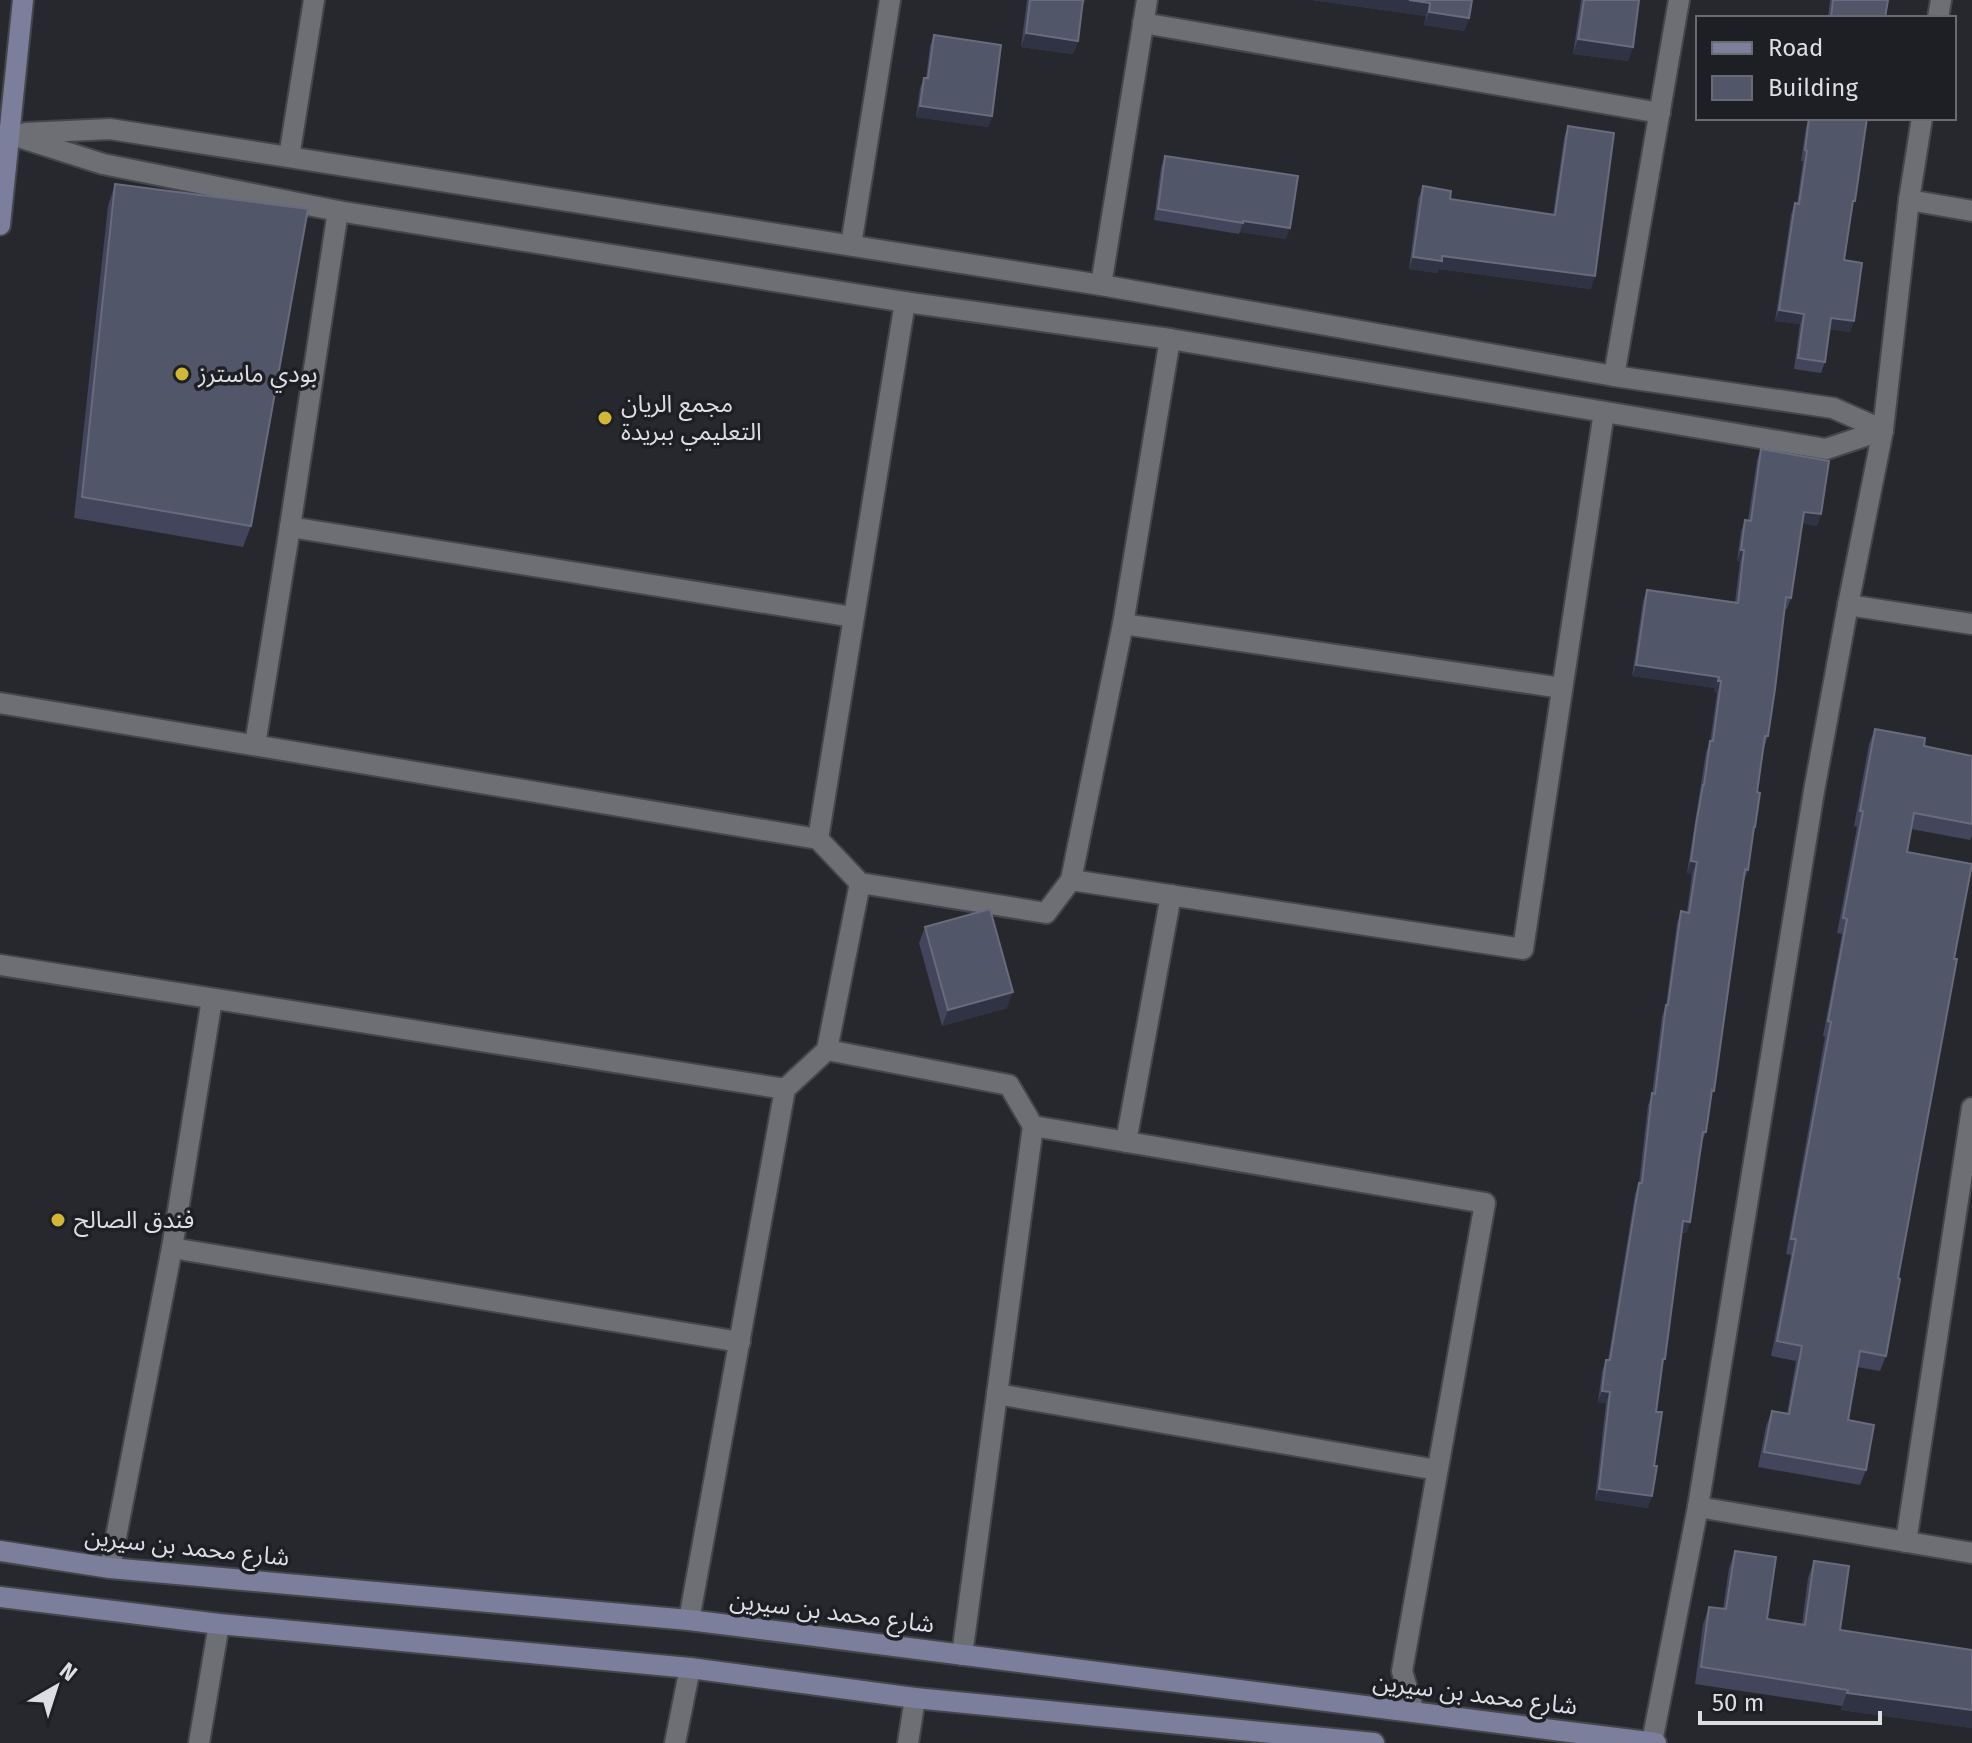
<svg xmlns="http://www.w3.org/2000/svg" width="1972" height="1743" font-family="'Fira Sans','Noto Sans Arabic',sans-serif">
  <rect width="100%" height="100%" fill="#27282d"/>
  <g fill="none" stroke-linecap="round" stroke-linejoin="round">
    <g stroke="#45464b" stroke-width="24">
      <g id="street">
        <path d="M1938 18 1941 0"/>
        <path d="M1143 23 1660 113"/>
        <path d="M25 133 110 129 1101 285 1614 376 1833 408 1883 430"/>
        <path d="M9 134 103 164 338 211 905 302 1170 339 1826 449 1883 430"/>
        <path d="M289 157 314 0"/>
        <path d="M1909 200 1972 211"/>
        <path d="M851 245 890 0"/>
        <path d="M1101 285 1147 0"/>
        <path d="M1614 376 1679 0"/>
        <path d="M290 527 853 617"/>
        <path d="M1848 605 1972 624"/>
        <path d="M1123 624 1562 688"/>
        <path d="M0 703 818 839 860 883 1046 913 1071 880 1523 949 1604 412"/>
        <path d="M255 745 290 527 338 211"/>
        <path d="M818 839 905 302"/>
        <path d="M1071 880 1123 624 1170 339"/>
        <path d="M0 965 785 1089 827 1050 1009 1085 1033 1126"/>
        <path d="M827 1050 860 883"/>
        <path d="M1126 1142 1171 895"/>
        <path d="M172 1248 740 1342"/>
        <path d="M997 1394 1437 1470"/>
        <path d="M1698 1507 1972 1553"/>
        <path d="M1906 1542 1972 1108"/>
        <path d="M110 1568 172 1248 212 999"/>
        <path d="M689 1620 785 1089"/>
        <path d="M962 1655 1033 1126 1485 1203 1402 1671 1414 1712"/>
        <path d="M1652 1742 1698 1507 1814 791 1848 605 1883 430 1909 200 1922 118"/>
        <path d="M199 1743 219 1624"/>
        <path d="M675 1743 690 1668"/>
        <path d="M908 1743 915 1698"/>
      </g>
    </g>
    <g stroke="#45464b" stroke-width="24">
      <g id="secondary">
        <path d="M0 225 23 0"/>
        <path d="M0 1551 110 1568 689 1620 1656 1743"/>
        <path d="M0 1597 219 1624 690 1668 915 1698 1374 1743"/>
      </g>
    </g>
    <use href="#street" stroke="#6e6f75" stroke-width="20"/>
    <use href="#secondary" stroke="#7b7f9c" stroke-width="20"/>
  </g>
  <g fill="#42455b">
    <path d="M1027 0H1085L1082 7 1078 41 1073 54 1021 47Z"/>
    <path d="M1312 0H1472L1469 18 1464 31 1424 25 1426 16Z"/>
    <path d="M1581 0H1639L1633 47 1628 61 1573 54Z"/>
    <path d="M1830 0H1888L1885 18H1828Z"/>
    <path d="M934 35 992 116 988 127 916 117 920 88 924 78H926L930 46Z"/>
    <path d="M1809 118 1851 212 1844 260 1850 332 1829 329 1825 362 1821 373 1794 369 1800 324 1775 321 1791 214 1795 203 1797 204 1803 161H1801L1806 127Z"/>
    <path d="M1568 126 1591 289 1439 269 1437 273 1409 269 1418 199 1423 186 1450 199 1553 215 1564 138Z"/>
    <path d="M1165 156 1286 239 1240 232 1239 234 1154 220 1161 167Z"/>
    <path d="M115 184 251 526 243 547 74 518 108 206Z"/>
    <path d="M1761 449 1821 514 1817 526 1802 523 1791 598 1787 609H1785L1768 736 1764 748 1757 792 1755 827 1752 835 1748 870 1744 881 1706 1132 1701 1144 1690 1222 1686 1233H1682L1656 1412 1648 1508 1595 1500 1606 1403 1598 1402 1602 1371 1606 1360H1608L1635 1194 1639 1183 1648 1105 1652 1094 1662 1016 1666 1005 1677 923 1681 911 1687 912 1692 874 1687 873 1706 752 1710 742 1717 693 1714 692 1715 688 1632 676 1643 601 1647 590 1735 602 1740 562 1737 561 1741 531 1745 520H1748L1757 460Z"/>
    <path d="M1875 729 1924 746 1972 756V836L1970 840 1911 829 1907 852 1954 959 1898 1278 1886 1356 1880 1371 1857 1367 1848 1420 1866 1470 1860 1485 1758 1467 1766 1426 1772 1411 1787 1414 1796 1361 1771 1356 1791 1255 1786 1254 1825 1037 1823 1036 1842 934 1837 933 1857 827 1854 826 1869 744Z"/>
    <path d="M925 927 1007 1008 942 1026 919 943Z"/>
    <path d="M1735 1551 1767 1619 1802 1624 1808 1578 1814 1561 1840 1630 1972 1650V1728L1841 1710 1842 1706 1695 1684 1703 1624 1709 1607 1723 1609 1729 1568Z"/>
  </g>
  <g fill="#303343">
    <path d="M1312 0H1409L1430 3 1426 16Z"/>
    <path d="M1429 12 1469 18 1464 31 1424 25Z"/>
    <path d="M1026 33 1078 41 1073 54 1021 47Z"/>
    <path d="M1578 39 1633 47 1628 61 1573 54Z"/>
    <path d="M920 106 992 116 988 127 916 117Z"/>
    <path d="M1243 221 1290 228 1286 239 1240 232Z"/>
    <path d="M1442 256 1595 276 1591 289 1439 269 1437 273 1409 269 1413 257Z"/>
    <path d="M1779 310 1804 314 1800 324 1775 321Z"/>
    <path d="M1831 318 1854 321 1850 332 1827 329Z"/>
    <path d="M1804 512 1821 514 1817 526 1799 523Z"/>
    <path d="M1741 550H1744L1740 562 1737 561Z"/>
    <path d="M1636 665 1719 677 1715 688 1632 676Z"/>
    <path d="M1718 681H1721L1717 693 1714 692Z"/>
    <path d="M1691 861 1697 862 1692 874 1687 873Z"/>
    <path d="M1013 992 1007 1008 942 1026 948 1010Z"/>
    <path d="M1683 1221 1690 1222 1686 1233 1679 1232Z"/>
    <path d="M1602 1391 1610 1392 1606 1403 1598 1402Z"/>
    <path d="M1599 1489 1652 1496 1648 1508 1595 1500Z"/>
    <path d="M1847 1693 1972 1710V1728L1841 1710Z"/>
  </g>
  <g fill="#525669" stroke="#686b7c" stroke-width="2">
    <path d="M1030 0H1083L1078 41 1026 33Z"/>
    <path d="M1409 0H1472L1469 18 1429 12 1430 3Z"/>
    <path d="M1584 0H1639L1633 47 1578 39Z"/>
    <path d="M1833 0H1888L1885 18H1831Z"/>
    <path d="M934 35 1001 45 992 116 920 106 924 78H928Z"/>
    <path d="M1809 118H1867L1855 201H1853L1844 260 1862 263 1854 321 1831 318 1825 362 1798 358 1804 314 1779 310 1795 203 1799 204 1807 151 1805 150Z"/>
    <path d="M1568 126 1614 133 1595 276 1442 256V261L1413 257 1423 186 1451 191 1450 199 1555 215Z"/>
    <path d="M1165 156 1298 176 1290 228 1243 221V223L1158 209Z"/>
    <path d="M115 184 308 209 251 526 82 497Z"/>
    <path d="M1761 449 1829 461 1821 514 1804 512 1791 598 1786 597 1775 689 1768 736H1765L1757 792 1760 793 1755 827H1754L1748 870 1745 869 1714 1091 1712 1090 1706 1132H1703L1690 1222 1683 1221 1665 1359H1663L1656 1412H1662L1654 1466H1657L1652 1496 1599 1489 1610 1392 1602 1391 1606 1360H1610L1639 1183H1642L1652 1093 1655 1094 1666 1005H1668L1681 911 1689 913 1697 862 1691 861 1696 825 1703 785H1704L1710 741H1713L1721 681H1718L1719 677 1636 665 1647 590 1738 603 1744 550H1741L1745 520 1751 521Z"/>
    <path d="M1875 729 1925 738 1924 746 1972 756V824L1914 813 1907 852 1972 864 1954 959H1957L1898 1278 1900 1279 1886 1356 1860 1351 1848 1420 1874 1425 1866 1470 1764 1452 1772 1411 1789 1414 1802 1346 1777 1341 1796 1239H1791L1831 1022 1828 1021 1847 919 1843 918 1863 811H1860Z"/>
    <path d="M990 909 1013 992 948 1010 925 927Z"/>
    <path d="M1735 1551 1776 1557 1767 1619 1805 1625 1814 1561 1849 1566 1840 1630 1972 1650V1710L1847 1693 1848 1690 1701 1667 1709 1607 1726 1609Z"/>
  </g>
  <g fill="#d2b736" stroke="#1e1f24" stroke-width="3">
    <circle cx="182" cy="374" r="8"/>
    <circle cx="605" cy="418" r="8"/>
    <circle cx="58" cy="1220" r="8"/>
  </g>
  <g text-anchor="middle" stroke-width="7" stroke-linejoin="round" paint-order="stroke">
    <g font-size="24" fill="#dddee1" stroke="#1e1f24" text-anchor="start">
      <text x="198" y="382">بودي ماسترز</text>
      <text x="621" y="412">مجمع الريان<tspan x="621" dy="28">التعليمي ببريدة</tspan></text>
      <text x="74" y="1228">فندق الصالح</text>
    </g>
    <g font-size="24" fill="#dddee1" stroke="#1e1f24">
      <text transform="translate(187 1547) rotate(6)" y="8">شارع محمد بن سيرين</text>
      <text transform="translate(832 1612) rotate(7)" y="8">شارع محمد بن سيرين</text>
      <text transform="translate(1475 1694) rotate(7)" y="8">شارع محمد بن سيرين</text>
    </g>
  </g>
  <rect x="1696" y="16" width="260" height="104" fill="#1e1f24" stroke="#6a6b70" stroke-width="2"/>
  <rect x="1712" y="42" width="40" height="12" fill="#7b7f9c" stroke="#6a6b70" stroke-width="2"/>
  <text x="1768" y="56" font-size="24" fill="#dddee1">Road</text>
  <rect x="1712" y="76" width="40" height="24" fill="#525669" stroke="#6a6b70" stroke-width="2"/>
  <text x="1768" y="96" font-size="24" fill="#dddee1">Building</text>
  <g transform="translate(56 1687) rotate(39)" stroke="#1e1f24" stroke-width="6" paint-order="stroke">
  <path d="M0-6L14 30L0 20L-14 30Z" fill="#dddee1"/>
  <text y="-12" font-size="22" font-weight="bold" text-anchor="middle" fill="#dddee1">N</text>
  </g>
  <path d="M1700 1711v12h180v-12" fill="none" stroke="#dddee1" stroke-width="4"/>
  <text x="1712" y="1711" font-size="24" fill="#dddee1" stroke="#1e1f24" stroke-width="6" paint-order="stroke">50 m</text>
</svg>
